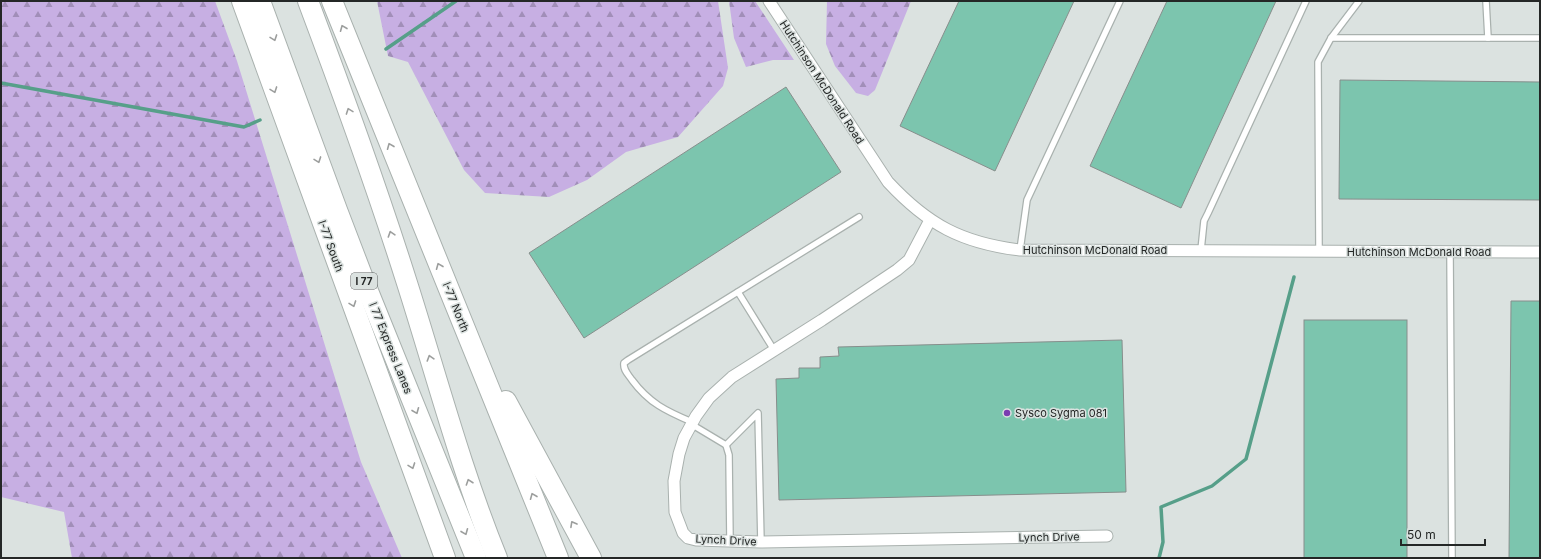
<svg xmlns="http://www.w3.org/2000/svg" width="1541" height="559" font-family="Inter,sans-serif">
  <defs>
    <pattern id="forest-firs" width="22" height="20" patternUnits="userSpaceOnUse"><rect width="22" height="20" fill="#c7afe3"/><path d="M5 1l3.5 6h-7zM16 11l3.5 6h-7z" fill="#a18eb8"/></pattern>
  </defs>
  <rect width="100%" height="100%" fill="#dbe2e0"/>
  <g fill="url(#forest-firs)">
    <path d="M1 1H215L237 61 361 462 402 558H72L64 512 1 497Z"/>
    <path d="M377 1H718L728 68 723 86 678 137 626 152 587 180 549 197 485 193 464 170 408 62 388 56Z"/>
    <path d="M729 1H755L794 60H773L746 67 734 38Z"/>
    <path d="M827 1H911L875 90 868 96 856 93 835 66 826 44Z"/>
  </g>
  <g fill="none" stroke-linecap="round" stroke-linejoin="round">
    <g stroke="#569f89" stroke-width="3.5">
      <path d="M386 49 456 1"/>
      <path d="M1 83 244 127 260 120"/>
      <path d="M1159 558 1163 542 1161 507 1212 486 1246 459 1294 277"/>
    </g>
  </g>
  <g fill="#7cc5ae" stroke="#878e8c">
    <path d="M959 1H1074L995 171 900 126Z"/>
    <path d="M1167 1H1276L1181 208 1090 166Z"/>
    <path d="M1340 80 1540 82V200L1339 199Z"/>
    <path d="M786 87 841 172 584 338 529 253Z"/>
    <path d="M1511 301H1540V558H1509Z"/>
    <rect x="1304" y="320" width="103" height="238"/>
    <path d="M1122 340 1126 492 779 500 776 379 799 378V368H820V357L839 356 838 347Z"/>
  </g>
  <g fill="none" stroke-linecap="round" stroke-linejoin="round">
    <g stroke="#a9b1ae" stroke-width="8">
      <g id="lane">
        <path d="M1486 1 1488 38"/>
        <path d="M1331 38H1540"/>
        <path d="M1020 250 1027 200 1120 1"/>
        <path d="M1201 250 1204 221 1208 213 1306 1"/>
        <path d="M1319 251 1318 62 1331 38 1359 1"/>
        <path d="M1450 252 1452 558"/>
        <path d="M738 292 774 350"/>
        <path d="M692 422C666 411 649 403 632 380 628 374 623 370 624 363L628 360 859 217"/>
        <path d="M691 424 726 445 729 455 730 541"/>
        <path d="M726 445 758 413 761 542"/>
      </g>
    </g>
    <g stroke="#a9b1ae" stroke-width="13">
      <g id="street">
        <path d="M769 1 888 182C928 225 962 243 1020 250L1540 252"/>
        <path d="M930 220 909 260 897 270 822 320 732 377 709 398 696 416 684 438 679 454 674 481 675 512 683 533 688 538 696 540 761 542 1107 536"/>
      </g>
    </g>
    <g stroke="#a9b1ae" stroke-width="22">
      <g id="highway">
        <path d="M242 1 445 558"/>
        <path d="M260 1 337 210 368 291 476 558"/>
        <path d="M308 1C343 94 377 188 407 283 436 374 461 470 497 558"/>
        <path d="M332 1 558 558"/>
        <path d="M506 401 591 558"/>
      </g>
    </g>
    <use href="#lane" stroke="#fff" stroke-width="5.5"/>
    <use href="#street" stroke="#fff" stroke-width="11"/>
    <use href="#highway" stroke="#fff" stroke-width="20"/>
  </g>
  <defs><path id="oneway-chevron" d="M-2-3.5L2.5 0L-2 3.5" fill="none" stroke-width="1.6" stroke-linecap="round" stroke-linejoin="round"/></defs>
  <g stroke="#9c9e9d">
    <use href="#oneway-chevron" transform="translate(343 28) rotate(-112)"/>
    <use href="#oneway-chevron" transform="translate(274 38) rotate(70)"/>
    <use href="#oneway-chevron" transform="translate(274 90) rotate(70)"/>
    <use href="#oneway-chevron" transform="translate(349 111) rotate(-110)"/>
    <use href="#oneway-chevron" transform="translate(390 146) rotate(-112)"/>
    <use href="#oneway-chevron" transform="translate(318 160) rotate(70)"/>
    <use href="#oneway-chevron" transform="translate(391 234) rotate(-108)"/>
    <use href="#oneway-chevron" transform="translate(439 266) rotate(-112)"/>
    <use href="#oneway-chevron" transform="translate(353 304) rotate(70)"/>
    <use href="#oneway-chevron" transform="translate(430 358) rotate(-107)"/>
    <use href="#oneway-chevron" transform="translate(416 411) rotate(68)"/>
    <use href="#oneway-chevron" transform="translate(412 466) rotate(70)"/>
    <use href="#oneway-chevron" transform="translate(469 482) rotate(-109)"/>
    <use href="#oneway-chevron" transform="translate(533 496) rotate(-112)"/>
    <use href="#oneway-chevron" transform="translate(573 524) rotate(-119)"/>
    <use href="#oneway-chevron" transform="translate(465 532) rotate(68)"/>
  </g>
  <circle fill="#7b3cb1" stroke="#dbe2e0" stroke-width="1.5" cx="1007" cy="413" r="4"/>
  <g text-anchor="middle" stroke-width="3" stroke-linejoin="round" paint-order="stroke">
    <rect fill="#dbe2e0" stroke="#5b5f5e" stroke-width="1" x="351" y="273" width="26" height="16" rx="3"/>
    <g font-size="10" font-weight="bold" fill="#242726">
      <text x="364" y="285">I 77</text>
    </g>
    <g font-size="11" fill="#242726" stroke="#dbe2e0">
      <text transform="translate(822 82) rotate(57)" y="4">Hutchinson McDonald Road</text>
      <text transform="translate(331 246) rotate(70)" y="4">I-77 South</text>
      <text x="1095" y="254">Hutchinson McDonald Road</text>
      <text x="1419" y="256">Hutchinson McDonald Road</text>
      <text transform="translate(456 307) rotate(68)" y="4">I-77 North</text>
      <text transform="translate(391 348) rotate(68)" y="4">I 77 Express Lanes</text>
      <text transform="translate(1049 537) rotate(-1)" y="4">Lynch Drive</text>
      <text transform="translate(726 540) rotate(3)" y="4">Lynch Drive</text>
    </g>
    <g font-size="11" fill="#242726" stroke="#dbe2e0" text-anchor="start">
      <text x="1015" y="417">Sysco Sygma 081</text>
    </g>
  </g>
  <rect width="1541" height="559" fill="none" stroke="#242726" stroke-width="4"/>
  <path d="M1401 539v6h84v-6" fill="none" stroke="#242726" stroke-width="2"/>
  <text x="1407" y="539" font-size="12" fill="#242726" stroke="#dbe2e0" stroke-width="3" paint-order="stroke">50 m</text>
</svg>
